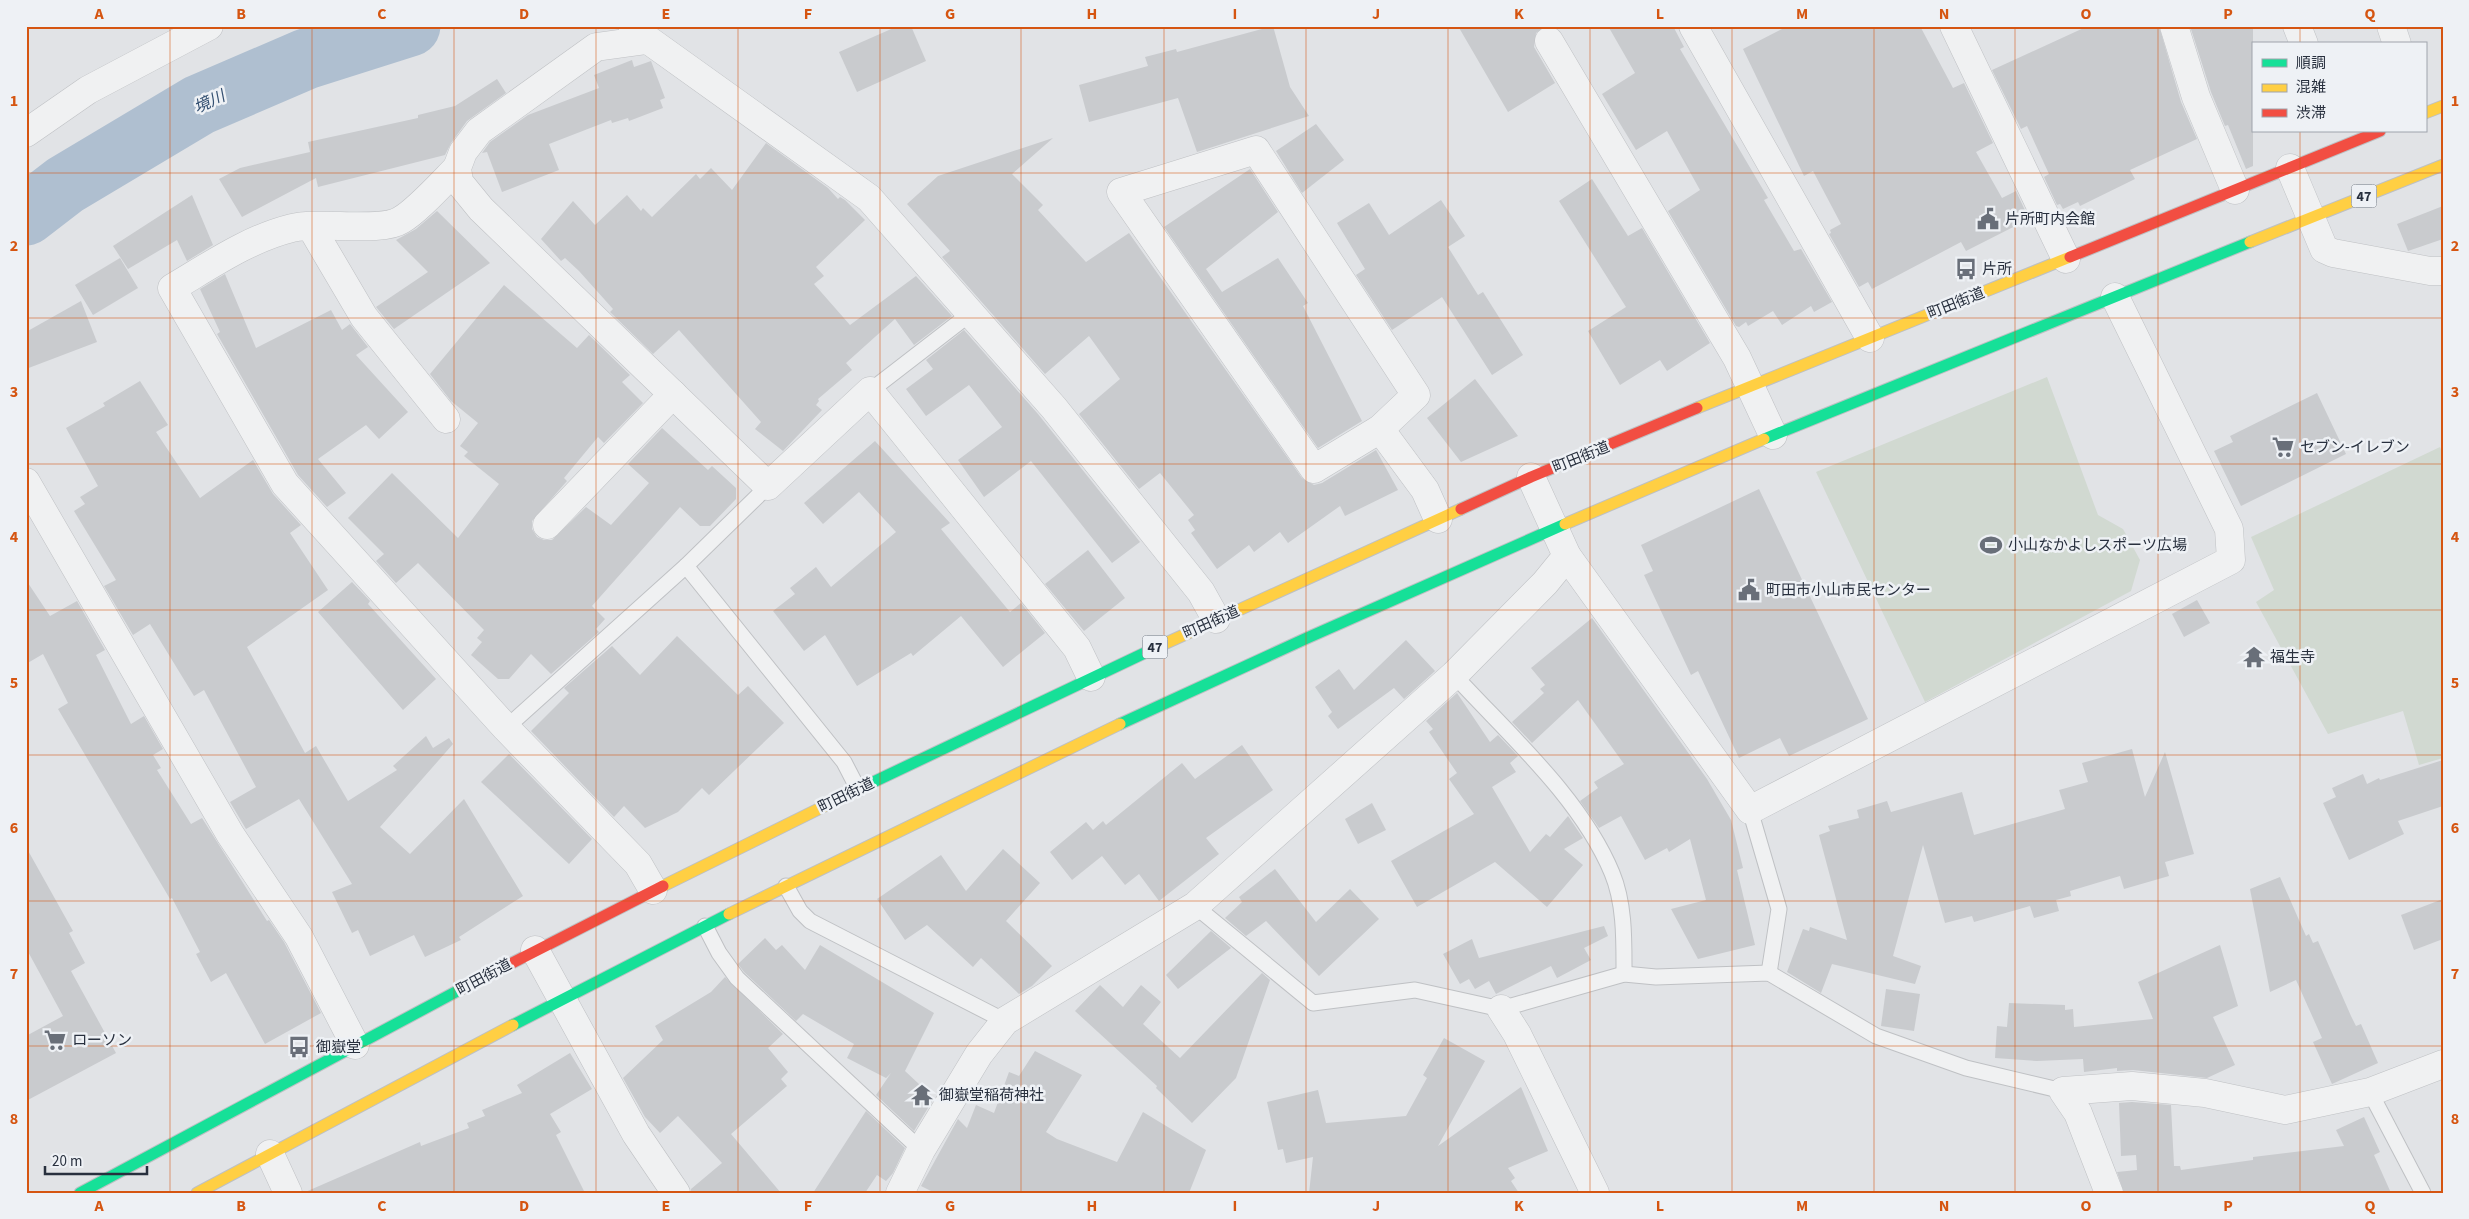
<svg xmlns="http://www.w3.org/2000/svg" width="2469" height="1219" font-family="'Source Sans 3','Noto Sans JP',sans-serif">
  <rect width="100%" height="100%" fill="#e1e3e6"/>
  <g fill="#d1d9d1">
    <path d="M2047 377 2098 515 2123 529 2140 560 2131 591 1925 702 1816 472Z"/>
    <path d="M2440 447 2443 454V758L2419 765 2403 711 2328 734 2256 602 2274 590 2251 537Z"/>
  </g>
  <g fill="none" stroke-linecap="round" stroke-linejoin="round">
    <path stroke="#afbfd0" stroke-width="61" d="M26 215 65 185 199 105 306 59 410 26"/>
  </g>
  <g fill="#c9cbce">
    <path d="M898 26H911L926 61 857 92 839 52Z"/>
    <path d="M1273 26 1290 87 1309 116 1197 152 1178 98 1089 122 1079 85 1148 66 1145 57 1176 49 1177 52Z"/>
    <path d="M1458 26H1545L1536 33 1534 47 1555 83 1508 112Z"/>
    <path d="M1608 26H1673L1684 47 1680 49 1768 198 1764 200 1794 251 1801 249 1832 302 1814 312 1811 306 1782 325 1773 311 1748 326 1746 322 1739 327 1736 326 1668 211 1700 190 1667 131 1636 150 1602 94 1635 73Z"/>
    <path d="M1788 26H1920L1953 88 1964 83 1993 143 1976 152 2002 198 2016 191 2029 219 1966 251 1961 242 1872 289 1868 282 1859 287 1829 234 1831 233 1830 230 1841 224 1813 171 1804 176 1743 49Z"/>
    <path d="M2088 26H2159L2181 102 2197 139 2130 170 2135 179 2080 206 2078 202 2063 209 2060 204 2057 205 2044 177 2049 174 2027 126 2021 129 1992 70Z"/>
    <path d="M2190 26H2253V166L2246 169 2228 125 2225 126 2211 92Z"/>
    <path d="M632 60 634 67 651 61 665 98 660 100 663 108 629 121 628 118 612 123 611 120 549 144 559 170 502 192 487 152 482 153 490 142 528 115 599 88 594 75Z"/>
    <path d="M497 79 506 93 467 121 451 143 445 155 318 187 316 178 242 217 219 179 240 168 310 152 308 142 418 118V115L455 106Z"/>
    <path d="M1316 124 1344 160 1302 193 1276 151Z"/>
    <path d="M1053 138 1012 174 1043 205 1038 210 1086 262 1129 233 1302 478 1314 485 1322 483 1376 450 1398 490 1345 516 1340 506 1288 543 1280 532 1254 552 1249 545 1217 569 1191 533 1195 530 1188 520 1194 515 1160 473 1139 489 1079 414 1120 379 1089 336 1045 374 942 257 950 251 907 204 938 176Z"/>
    <path d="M766 143 828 188 838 199 840 197 845 200 865 220 816 267 824 276 814 284 850 325 916 276 952 316 914 345 895 319 846 363 852 370 818 399 819 401 816 405 822 410 783 451 755 429 761 422 679 330 653 354 610 312 613 309 579 271 565 258 561 261 541 239 573 201 595 225 627 195 641 211 643 208 652 217 696 174 700 179 711 168 732 190Z"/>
    <path d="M1250 169 1278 212 1206 269 1222 292 1278 258 1308 303 1303 306 1362 421 1318 448 1164 227Z"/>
    <path d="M1592 179 1628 236 1642 228 1710 343 1667 371 1660 360 1620 385 1588 331 1626 307 1559 201Z"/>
    <path d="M192 195 213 245 187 261 177 240 128 269 113 246Z"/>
    <path d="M1441 200 1465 236 1448 247 1478 295 1483 292 1523 355 1492 375 1442 297 1392 330 1356 275 1365 269 1337 223 1369 203 1389 235Z"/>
    <path d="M2443 206V239L2408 251 2397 224Z"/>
    <path d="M437 211 490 263 394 329 376 307 428 272 396 240 416 229Z"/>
    <path d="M120 258 138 288 93 315 75 285Z"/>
    <path d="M225 274 256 348 331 310 342 330 350 324 368 347 356 355 408 412 379 439 366 425 318 459 346 493 327 507 298 475 217 334 220 332 200 289Z"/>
    <path d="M504 285 577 348 589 335 630 375 622 382 643 403 604 443 598 437 564 478 567 481 532 521V529L537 537 544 540H552L586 507 611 525 649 483 628 464 662 428 708 470 712 466 736 488V499L710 526H700L680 507 592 606 605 619 596 629 599 632 551 674 531 654 509 679H498L471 655 482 642 477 638 484 630 418 563 396 583 376 561 384 554 348 518 392 473 458 538 499 484 464 456 468 452 460 446 478 423 451 401 430 374Z"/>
    <path d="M81 301 97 342 26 369V332Z"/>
    <path d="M964 330 1038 414 1140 542 1112 563 1031 461 984 497 958 460 1002 427 969 385 926 416 906 389 933 369 926 360Z"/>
    <path d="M1475 379 1518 436 1461 462 1427 418Z"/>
    <path d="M140 381 168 425 156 432 200 498 253 460 273 494 301 525 290 533 328 590 247 647 305 753 316 746 348 801 397 770 393 766 426 736 433 748 449 738 453 744 380 827 410 854 464 799 523 896 459 937 461 940 425 957 414 935 370 956 358 930 352 933 332 892 352 884 299 799 246 829 230 802 256 787 204 690 194 696 150 624 133 635 104 586 116 580 74 511 85 504 80 497 98 486 66 428 105 406 103 403Z"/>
    <path d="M2317 393 2346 454 2241 506 2214 451 2233 442 2230 436Z"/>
    <path d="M875 441 950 523 941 529 1010 612 1021 603 1045 633 1003 667 961 616 913 656 911 653 857 686 825 635 804 651 773 611 795 594 790 588 816 567 831 587 896 532 859 492 823 524 804 503Z"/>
    <path d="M1759 489 1868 719 1789 756 1780 738 1739 758 1698 671 1691 675 1644 575 1653 571 1641 545Z"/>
    <path d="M1088 550 1125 598 1084 631 1045 584Z"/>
    <path d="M26 580 50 616 77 601 105 650 96 655 131 724 144 716 163 749 153 755 161 768 157 770 191 824 202 818 267 921 269 920 284 942 321 1013 265 1044 226 973 211 982 196 954 200 952 172 898 170 899 58 709 68 703 43 654 26 664Z"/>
    <path d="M352 582 370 601 368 604 436 679 403 710 318 612Z"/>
    <path d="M2197 600 2210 623 2184 637 2172 614Z"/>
    <path d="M1592 618 1707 779 1731 820 1743 868 1737 870 1755 945 1698 959 1671 909 1706 900 1690 839 1669 852 1667 848 1645 860 1621 816 1599 828 1580 801 1598 788 1594 782 1624 764 1578 700 1532 743 1512 722 1544 693 1540 689 1545 685 1531 668Z"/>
    <path d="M677 636 738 695 748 686 784 723 709 795 702 788 678 812 645 828 624 806 614 817 531 731 569 693 564 688 612 646 640 675Z"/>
    <path d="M1406 640 1435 671 1404 699 1394 688 1338 729 1328 716 1332 712 1315 687 1339 669 1354 690Z"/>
    <path d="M1457 693 1490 742 1498 735 1518 756 1510 763 1516 772 1492 787 1530 852 1546 834 1550 837 1568 816 1583 838 1564 849 1583 865 1547 907 1495 862 1417 907 1391 861 1474 814 1449 779 1457 773 1429 732 1433 729 1426 721Z"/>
    <path d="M1242 745 1273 790 1206 838 1219 854 1159 901 1139 874 1125 885 1102 856 1072 880 1050 852 1086 822 1093 830 1103 821 1106 825 1182 763 1195 779Z"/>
    <path d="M2132 749 2145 797 2165 752 2194 854 2165 862 2169 876 2124 889 2120 876 2070 891 2071 896 2056 900 2059 911 2034 918 2030 906 1974 922 1972 916 1945 923 1923 845 1893 956 1921 966 1915 984 1832 964 1821 993 1787 972 1803 929 1809 931 1810 927 1847 940 1819 835 1830 831 1828 826 1859 818 1857 810 1887 801 1891 812 1962 792 1974 835 2065 809 2059 790 2088 782 2082 763Z"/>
    <path d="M509 754 592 839 569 864 481 782Z"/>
    <path d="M2443 760V806L2398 821 2404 834 2349 860 2323 803 2336 797 2332 788 2363 774 2367 784 2379 778 2380 780Z"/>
    <path d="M1372 803 1386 830 1358 844 1345 819Z"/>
    <path d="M26 847 73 931 69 933 85 963 71 971 116 1053 26 1101V1036L63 1016 26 948Z"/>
    <path d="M1003 849 1040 883 1006 921 1052 966 1032 986 1019 994 981 958 973 967 927 925 905 940 877 899 941 855 966 891Z"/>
    <path d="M1275 869 1316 922 1350 889 1379 919 1319 976 1266 921 1246 936 1225 918 1242 902 1239 897Z"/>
    <path d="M2280 877 2306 936 2309 934 2313 943 2318 941 2351 1016 2356 1026 2361 1024 2378 1063 2332 1084 2313 1042 2322 1038 2296 980 2270 992 2250 889Z"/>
    <path d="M2443 899V939L2414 950 2401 915Z"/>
    <path d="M1604 926 1608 936 1584 948 1591 960 1557 978 1551 966 1496 994 1489 981 1475 989 1469 979 1460 984 1443 954 1472 939 1479 958Z"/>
    <path d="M1211 931 1231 948 1178 989 1166 975Z"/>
    <path d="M765 938 776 950 782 945 805 970 820 945 934 1013 905 1071 934 1098 914 1131 876 1095 891 1073 886 1078 847 1058 854 1044 803 1014 796 1021 744 972 738 964Z"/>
    <path d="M2220 945 2238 1006 2213 1017 2235 1065 2207 1078 2133 1070 2117 1071V1068L2084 1072 2083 1059 2037 1061 1995 1058 1997 1026 2007 1027 2009 1003 2065 1005V1010L2073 1009 2074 1027 2153 1019 2138 982Z"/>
    <path d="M1262 973 1270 980 1236 1078 1192 1123 1156 1088 1157 1086 1075 1011 1100 985 1123 1007 1141 985 1161 1002 1143 1024 1180 1058Z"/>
    <path d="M725 977 783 1034 768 1048 788 1072 781 1079 787 1086 731 1134 781 1193H691V1189L722 1163 678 1116 660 1133 645 1117 623 1078 663 1040 655 1026 711 992Z"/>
    <path d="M1886 989 1920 994 1914 1031 1881 1026Z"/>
    <path d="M1444 1038 1485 1061 1438 1146 1521 1087 1548 1151 1508 1168 1515 1178 1511 1181 1519 1193H1309L1313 1157 1286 1163 1283 1149 1278 1150 1267 1102 1318 1090 1326 1123 1406 1116 1427 1078 1423 1075Z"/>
    <path d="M1035 1051 1082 1075 1046 1132 1057 1139 1117 1162 1143 1112 1206 1150 1189 1193H935L921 1186 958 1119 967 1128 976 1105 994 1113 1009 1072 1019 1076Z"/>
    <path d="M570 1053 592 1089 550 1114 561 1132 556 1135 585 1193H303L420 1142 421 1146 469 1128 467 1123 485 1116 482 1110 522 1093 517 1085Z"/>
    <path d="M2132 1102 2171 1105 2174 1166H2180L2181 1170 2253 1160V1157L2344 1146 2336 1130 2364 1117 2380 1152 2374 1155 2391 1193H2124L2117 1172 2137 1170 2136 1155 2121 1156 2119 1103Z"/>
    <path d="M866 1111 905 1148 893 1173 886 1181 877 1175 865 1193H813Z"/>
  </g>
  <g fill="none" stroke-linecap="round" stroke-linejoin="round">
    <g stroke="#bfc1c4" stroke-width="17">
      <g id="lane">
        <path d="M870 391 971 313"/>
        <path d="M686 566 844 762 858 789"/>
        <path d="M1454 675C1508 734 1581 798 1612 873 1625 904 1624 942 1624 974"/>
        <path d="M506 728 686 566 768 486"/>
        <path d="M1750 810 1779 909 1769 973"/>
        <path d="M786 886 800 911 810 921 1005 1021"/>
        <path d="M1195 906 1313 1003 1415 990 1501 1009 1624 974 1656 977 1769 973 1876 1036 1966 1068 2063 1091"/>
        <path d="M705 926 719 953 737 978 921 1150"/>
        <path d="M2370 1092 2423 1193"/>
      </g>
    </g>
    <g stroke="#bfc1c4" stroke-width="29">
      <g id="street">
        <path d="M1693 26 1870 338"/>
        <path d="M1954 26 2066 259"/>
        <path d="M2174 26 2196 97 2235 190"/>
        <path d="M2297 26 2304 44"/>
        <path d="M2391 26 2397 44"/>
        <path d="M633 29 869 198 1054 408 1201 592 1216 619"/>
        <path d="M647 40 596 47 479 131 463 152 457 168 459 182 481 209 768 486 870 391 1077 648 1091 677"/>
        <path d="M1549 41 1737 358 1773 435"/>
        <path d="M26 133 88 90 209 26"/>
        <path d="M1256 150 1416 395 1380 429 1314 469 1121 192Z"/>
        <path d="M457 168C443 182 417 211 401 220 381 233 319 221 292 228 248 239 211 265 172 288L285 484 506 728 638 864 653 890"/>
        <path d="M2290 168 2324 249 2333 253 2430 271H2443"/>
        <path d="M311 227 364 317 446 419"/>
        <path d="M1380 429 1425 490 1438 519"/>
        <path d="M1531 477 1567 556 1750 810 2231 560 2229 529 2115 297"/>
        <path d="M26 482 230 834 299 937 355 1045"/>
        <path d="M547 525 673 394"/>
        <path d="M535 950 636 1134 676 1193"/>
        <path d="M1501 1009 1517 1034 1595 1193"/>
        <path d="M270 1154 288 1193"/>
        <path d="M900 1193 921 1150 979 1054 1005 1021 1195 906 1454 675 1545 583 1567 556"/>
        <path d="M2109 1193 2078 1113 2063 1091 2132 1086 2205 1093 2285 1110 2370 1092 2443 1064"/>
      </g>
    </g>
    <g stroke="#bdc0c3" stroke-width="13">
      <g id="fast">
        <path d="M1764 439 2250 242"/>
        <path d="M1120 724 1307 638 1565 524"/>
        <path d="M865 786 1153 649"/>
        <path d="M513 1025 729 914"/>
        <path d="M80 1193 463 988"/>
      </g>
    </g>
    <g stroke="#bdc0c3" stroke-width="13">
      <g id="slow">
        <path d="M2425 113 2443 106"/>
        <path d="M2250 242 2443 165"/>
        <path d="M1697 408 2070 257"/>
        <path d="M1565 524 1764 439"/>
        <path d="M1153 649 1461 509"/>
        <path d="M663 886 865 786"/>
        <path d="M729 914 1120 724"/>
        <path d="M197 1193 513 1025"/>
      </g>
    </g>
    <g stroke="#bdc0c3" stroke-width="13">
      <g id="jam">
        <path d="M2070 257 2380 131"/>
        <path d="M1461 509 1531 477 1697 408"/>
        <path d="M463 988 663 886"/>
      </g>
    </g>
    <use href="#lane" stroke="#f0f1f2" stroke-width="15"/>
    <use href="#street" stroke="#f0f1f2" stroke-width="28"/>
    <use href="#fast" stroke="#16e098" stroke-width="11"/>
    <use href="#slow" stroke="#ffcf43" stroke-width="11"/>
    <use href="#jam" stroke="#f24e42" stroke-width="11"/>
  </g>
  <path fill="none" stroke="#d55511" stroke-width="1" stroke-opacity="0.55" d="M170 26V1193M312 26V1193M454 26V1193M596 26V1193M738 26V1193M880 26V1193M1021 26V1193M1164 26V1193M1306 26V1193M1448 26V1193M1590 26V1193M1732 26V1193M1874 26V1193M2015 26V1193M2158 26V1193M2300 26V44M2300 131V1193M26 173H2443M26 318H2443M26 464H2443M26 610H2443M26 755H2443M26 901H2443M26 1046H2443"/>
  <defs>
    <g id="civic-bare" transform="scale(1.725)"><path d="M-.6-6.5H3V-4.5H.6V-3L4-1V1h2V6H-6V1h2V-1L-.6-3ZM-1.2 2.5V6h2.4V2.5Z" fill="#696f79" stroke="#eef1f5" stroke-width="2.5" paint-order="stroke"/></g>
    <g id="bus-bare" transform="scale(1.725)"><path d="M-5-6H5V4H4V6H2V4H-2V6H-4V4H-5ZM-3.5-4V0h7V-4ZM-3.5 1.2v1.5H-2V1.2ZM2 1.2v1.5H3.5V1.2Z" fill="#696f79" stroke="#eef1f5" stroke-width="2.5" paint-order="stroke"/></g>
    <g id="supermarket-bare" transform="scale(1.725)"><path d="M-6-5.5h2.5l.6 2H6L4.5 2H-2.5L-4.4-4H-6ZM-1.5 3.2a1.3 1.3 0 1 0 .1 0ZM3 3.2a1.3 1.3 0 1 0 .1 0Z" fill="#696f79" stroke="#eef1f5" stroke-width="2.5" paint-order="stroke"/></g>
    <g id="stadium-bare" transform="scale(1.725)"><path d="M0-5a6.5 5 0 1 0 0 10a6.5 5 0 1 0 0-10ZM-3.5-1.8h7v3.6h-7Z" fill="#696f79" stroke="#eef1f5" stroke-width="2.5" paint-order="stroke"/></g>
    <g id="temple-bare" transform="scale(1.725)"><path d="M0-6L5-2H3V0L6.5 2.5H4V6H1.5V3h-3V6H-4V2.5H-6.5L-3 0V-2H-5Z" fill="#696f79" stroke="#eef1f5" stroke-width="2.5" paint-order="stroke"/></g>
  </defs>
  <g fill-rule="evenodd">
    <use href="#civic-bare" x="1988" y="219"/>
    <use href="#bus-bare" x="1966" y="269"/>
    <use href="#supermarket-bare" x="2283" y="447"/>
    <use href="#stadium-bare" x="1991" y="545"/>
    <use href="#civic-bare" x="1749" y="590"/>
    <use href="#temple-bare" x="2254" y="657"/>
    <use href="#supermarket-bare" x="55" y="1040"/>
    <use href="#bus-bare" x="299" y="1047"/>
    <use href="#temple-bare" x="922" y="1095"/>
  </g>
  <g text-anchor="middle" stroke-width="5" stroke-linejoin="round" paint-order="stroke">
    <g fill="#eef1f5" stroke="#636a75" stroke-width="1">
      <rect x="2351.5" y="184.5" width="25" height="23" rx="4"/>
      <rect x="1142.5" y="635.5" width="25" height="23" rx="4"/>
    </g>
    <g font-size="14" font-weight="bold" fill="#28303e">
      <text x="2364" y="201">47</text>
      <text x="1155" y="652">47</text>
    </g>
    <g font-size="15" fill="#28303e" stroke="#eef1f5" text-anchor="start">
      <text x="2005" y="224">片所町内会館</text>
      <text x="1982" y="274">片所</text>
      <text x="2300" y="452">セブン-イレブン</text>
      <text x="2008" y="550">小山なかよしスポーツ広場</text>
      <text x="1766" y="595">町田市小山市民センター</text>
      <text x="2270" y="662">福生寺</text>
      <text x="72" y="1045">ローソン</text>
      <text x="316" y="1052">御嶽堂</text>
      <text x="939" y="1100">御嶽堂稲荷神社</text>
    </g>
    <g font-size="15" fill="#28303e" stroke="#eef1f5">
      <text transform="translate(1956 303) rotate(-22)" y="5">町田街道</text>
      <text transform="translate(1581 457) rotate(-22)" y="5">町田街道</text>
      <text transform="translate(1211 622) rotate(-24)" y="5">町田街道</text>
      <text transform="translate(846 795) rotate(-26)" y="5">町田街道</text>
      <text transform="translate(484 977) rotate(-28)" y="5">町田街道</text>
    </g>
    <g font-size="16" font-style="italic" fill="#334f71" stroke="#eef1f5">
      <text transform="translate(209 101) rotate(-25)" y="6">境川</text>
    </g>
  </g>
  <rect width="2469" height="1219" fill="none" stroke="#eef1f5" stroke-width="55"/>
  <rect x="2252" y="42" width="175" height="90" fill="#eef1f5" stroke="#9fa4ac"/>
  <rect x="2262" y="59" width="25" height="8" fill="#16e098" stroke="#9fa4ac"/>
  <text x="2296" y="68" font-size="15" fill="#28303e">順調</text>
  <rect x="2262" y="84" width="25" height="8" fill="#ffcf43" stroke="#9fa4ac"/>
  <text x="2296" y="92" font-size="15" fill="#28303e">混雑</text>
  <rect x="2262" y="109" width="25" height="8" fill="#f24e42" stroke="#9fa4ac"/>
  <text x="2296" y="118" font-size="15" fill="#28303e">渋滞</text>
  <path d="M45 1166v8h102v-8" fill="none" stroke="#28303e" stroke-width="2.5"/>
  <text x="52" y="1166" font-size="15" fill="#28303e" stroke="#eef1f5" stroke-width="4" paint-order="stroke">20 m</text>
  <rect x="28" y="28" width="2414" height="1164" fill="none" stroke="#d55511" stroke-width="2"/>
  <g font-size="16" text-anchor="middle" font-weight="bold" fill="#d55511">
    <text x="99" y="19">A</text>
    <text x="241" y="19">B</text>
    <text x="382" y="19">C</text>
    <text x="524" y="19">D</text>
    <text x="666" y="19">E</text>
    <text x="808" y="19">F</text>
    <text x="950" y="19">G</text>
    <text x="1092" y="19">H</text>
    <text x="1235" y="19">I</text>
    <text x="1376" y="19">J</text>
    <text x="1519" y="19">K</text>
    <text x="1660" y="19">L</text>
    <text x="1802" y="19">M</text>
    <text x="1944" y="19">N</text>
    <text x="2086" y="19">O</text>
    <text x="2228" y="19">P</text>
    <text x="2370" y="19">Q</text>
    <text x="14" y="106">1</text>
    <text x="2455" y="106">1</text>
    <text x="14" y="251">2</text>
    <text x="2455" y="251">2</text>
    <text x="14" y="397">3</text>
    <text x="2455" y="397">3</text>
    <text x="14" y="542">4</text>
    <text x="2455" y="542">4</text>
    <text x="14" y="688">5</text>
    <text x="2455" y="688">5</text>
    <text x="14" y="833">6</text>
    <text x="2455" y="833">6</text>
    <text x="14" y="979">7</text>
    <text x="2455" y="979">7</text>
    <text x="14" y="1124">8</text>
    <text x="2455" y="1124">8</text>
    <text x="99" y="1211">A</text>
    <text x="241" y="1211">B</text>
    <text x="382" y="1211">C</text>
    <text x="524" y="1211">D</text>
    <text x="666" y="1211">E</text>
    <text x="808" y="1211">F</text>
    <text x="950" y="1211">G</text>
    <text x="1092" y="1211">H</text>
    <text x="1235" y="1211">I</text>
    <text x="1376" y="1211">J</text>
    <text x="1519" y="1211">K</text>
    <text x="1660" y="1211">L</text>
    <text x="1802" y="1211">M</text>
    <text x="1944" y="1211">N</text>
    <text x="2086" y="1211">O</text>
    <text x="2228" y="1211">P</text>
    <text x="2370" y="1211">Q</text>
  </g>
</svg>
